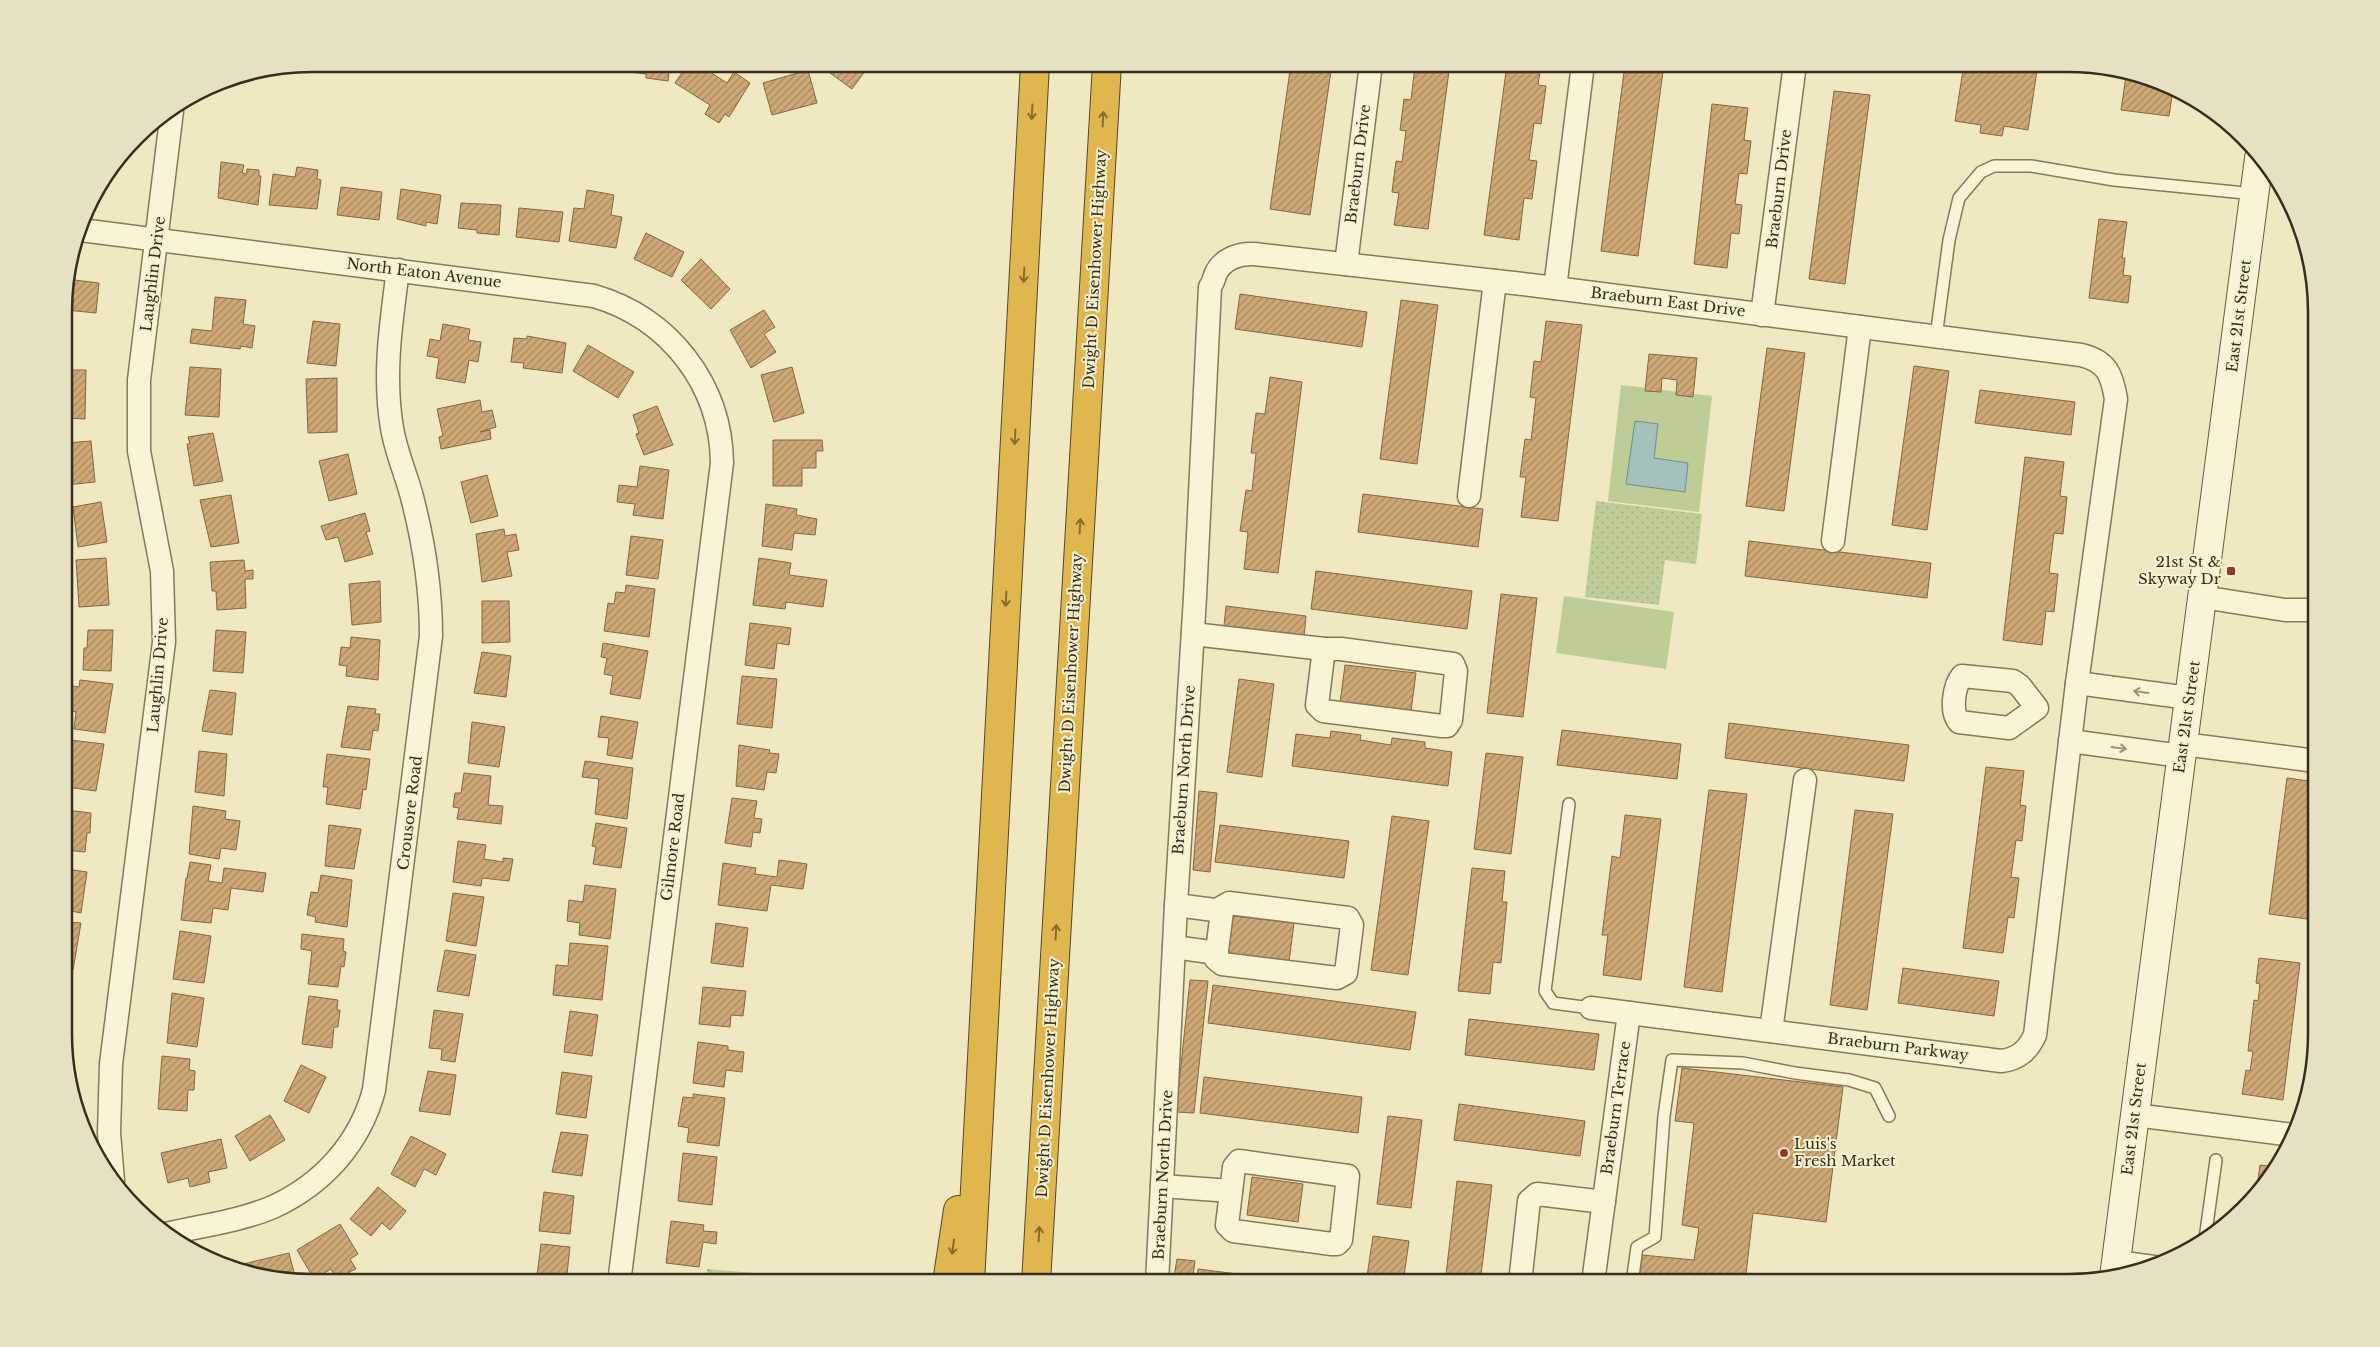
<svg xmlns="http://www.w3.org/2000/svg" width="2380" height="1347" font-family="'Libre Baskerville',serif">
  <defs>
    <pattern id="forest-firs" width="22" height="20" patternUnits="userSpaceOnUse" patternTransform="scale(1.25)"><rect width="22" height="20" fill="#becd95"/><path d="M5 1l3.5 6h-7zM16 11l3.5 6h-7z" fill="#a4b080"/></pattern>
    <pattern id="park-dots" width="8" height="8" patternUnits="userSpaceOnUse" patternTransform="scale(1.25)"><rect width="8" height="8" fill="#becd95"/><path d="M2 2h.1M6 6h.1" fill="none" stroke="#a4b080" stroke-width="1.8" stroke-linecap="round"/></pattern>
    <pattern id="building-hatch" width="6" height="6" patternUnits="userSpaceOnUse" patternTransform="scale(1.25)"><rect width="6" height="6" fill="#cea876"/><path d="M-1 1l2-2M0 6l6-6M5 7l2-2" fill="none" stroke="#a88960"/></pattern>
  </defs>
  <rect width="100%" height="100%" fill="#efe8c1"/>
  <path fill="url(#forest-firs)" d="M707 1269 777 1275 779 1283H708Z"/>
  <path fill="url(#park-dots)" d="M1596 501 1702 514 1696 564 1665 560 1659 605 1585 597Z"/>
  <g fill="#becd95">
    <path d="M1621 385 1712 396 1699 512 1608 501Z"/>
    <path d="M1564 596 1674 612 1666 669 1556 653Z"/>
  </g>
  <path fill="#a4c1bd" stroke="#6b8f8c" d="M1635 421 1658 424 1654 458 1688 463 1685 492 1626 484Z"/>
  <g fill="url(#building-hatch)" stroke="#88663e">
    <path d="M561 64H599V68Z"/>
    <path d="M622 64H670L668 81 646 78V74L621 71Z"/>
    <path d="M688 64H711L707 70 727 83 734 72 750 83 729 117 725 114 719 123 705 114 710 105 675 83Z"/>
    <path d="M830 64H870L852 89 826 70Z"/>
    <path d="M1291 64H1332L1310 215 1270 209Z"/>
    <path d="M1507 64H1541L1538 85 1546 86 1541 124 1534 123 1529 160 1537 161 1532 199 1524 198 1519 240 1484 235Z"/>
    <path d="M1625 64H1664L1638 256 1601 251Z"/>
    <path d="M1964 64H2038L2028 130 2004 126 2002 136 1980 133 1981 125 1955 121Z"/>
    <path d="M1415 66 1449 71 1428 229 1394 225 1399 193 1392 192 1396 161 1402 162 1406 131 1400 130 1404 99 1411 100Z"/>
    <path d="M808 70 817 103 772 115 763 83Z"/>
    <path d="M2126 76 2147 79 2173 89 2169 116 2121 110Z"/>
    <path d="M1834 91 1870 95 1845 284 1809 279Z"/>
    <path d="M1712 104 1748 108 1744 140 1751 141 1747 174 1739 173 1735 204 1742 205 1739 234 1731 233 1727 268 1694 264Z"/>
    <path d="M221 162 244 165 242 173 246 174 247 169 259 170V176H261L258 205 218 198Z"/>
    <path d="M297 167 318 170 317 179 321 180 317 209 269 205 273 174 295 177Z"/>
    <path d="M341 187 382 192 379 220 337 215Z"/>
    <path d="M401 189 441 195 437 224 426 222V226L397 219Z"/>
    <path d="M587 190 614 195 611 215 622 217 616 248 569 241 574 208 584 209Z"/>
    <path d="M461 203 501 205 499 235 477 233V230L458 228Z"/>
    <path d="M519 208 563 212 559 242 516 237Z"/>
    <path d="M2099 219 2127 222 2122 258H2125L2123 275 2131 276 2128 303 2089 298Z"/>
    <path d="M646 233 684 252 672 277 634 259Z"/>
    <path d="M701 259 730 289 711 309 681 280Z"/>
    <path d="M66 279 99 283 96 313 66 310Z"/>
    <path d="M1240 294 1367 312 1362 347 1235 329Z"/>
    <path d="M215 297 246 300 243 324 255 326 252 348 241 346 240 349 190 343 192 329 212 331Z"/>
    <path d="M1401 300 1438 305 1417 464 1380 459Z"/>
    <path d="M764 310 775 327 764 334 776 352 751 368 730 330Z"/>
    <path d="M313 321 340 324 336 366 307 363Z"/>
    <path d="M1546 321 1582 325 1558 521 1521 517 1526 477H1520L1525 439 1531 440 1536 398 1530 397 1534 361 1541 362Z"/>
    <path d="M443 324 470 329 468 340 481 342 478 362 469 360 465 383 436 378 439 358 427 356 430 339 440 341Z"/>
    <path d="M527 336 566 343 562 373 523 368 524 363 511 362 514 338 527 339Z"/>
    <path d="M588 345 634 372 618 398 573 371Z"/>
    <path d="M1767 348 1805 353 1784 511 1746 506Z"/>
    <path d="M1649 354 1697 358 1693 397 1676 395 1677 380 1662 378 1661 392 1645 391Z"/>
    <path d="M1914 366 1949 371 1927 530 1892 525Z"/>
    <path d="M190 367 221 369 219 417 185 415Z"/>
    <path d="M792 367 804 413 774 422 761 375Z"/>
    <path d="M66 370H86L85 419 66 418Z"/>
    <path d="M1270 377 1302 382 1278 573 1244 569 1248 532 1240 531 1246 490 1252 491 1256 453H1251L1256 413 1265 414Z"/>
    <path d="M337 378V432L308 433 306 379Z"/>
    <path d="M1980 390 2075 402 2071 435 1975 423Z"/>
    <path d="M480 400 482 412 492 410 496 427 480 432 490 430 491 439 441 449 439 437 443 436 437 409Z"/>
    <path d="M657 406 673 445 644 455 636 434 639 433 633 415Z"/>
    <path d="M213 433 223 481 194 486 187 444H190L188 437Z"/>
    <path d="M773 440H822L823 451H816V468H802V486H773Z"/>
    <path d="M91 441 95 482 66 485V443Z"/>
    <path d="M348 454 357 494 329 501 319 461Z"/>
    <path d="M2025 457 2064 462 2060 496 2067 497 2063 534 2054 533 2049 573 2058 574 2054 612 2046 611 2042 645 2003 640Z"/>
    <path d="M640 466 669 470 663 519 633 515 635 504 617 502 619 485 637 487Z"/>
    <path d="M487 475 498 516 471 523 461 482Z"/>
    <path d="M1363 494 1483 509 1478 547 1358 532Z"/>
    <path d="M231 495 239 543 211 547 200 500Z"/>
    <path d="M101 502 107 542 78 547 73 507Z"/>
    <path d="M766 504 797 509 796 515 817 519 815 535 794 533 792 550 762 546Z"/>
    <path d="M365 513 370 531 366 532 373 554 345 562 338 537 326 540 321 526Z"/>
    <path d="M504 529 505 536 516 534 519 550 507 552 512 576 482 582 476 534Z"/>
    <path d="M631 536 663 540 658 579 626 575Z"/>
    <path d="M1749 541 1931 563 1927 598 1745 576Z"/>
    <path d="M106 558 109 605 79 607 76 560Z"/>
    <path d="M759 558 791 563 789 575 827 580 823 607 786 602 785 609 753 605Z"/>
    <path d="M244 560 245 571 253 570V579H245L246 608 217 610 216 591H212L210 562Z"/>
    <path d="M1316 571 1472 591 1467 629 1311 609Z"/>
    <path d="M380 581 381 622 352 625 349 584Z"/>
    <path d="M626 585 655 589 649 637 604 631 608 603 614 604 616 592 625 593Z"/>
    <path d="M1501 594 1537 598 1523 717 1487 713Z"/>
    <path d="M482 601H509L510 642 482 643Z"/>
    <path d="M1226 606 1306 616 1304 637 1224 626Z"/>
    <path d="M750 623 791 628 789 645 777 643 774 669 745 665Z"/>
    <path d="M88 630H113L111 671 83 670 84 648H87Z"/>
    <path d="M216 630 246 632 243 673 213 671Z"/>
    <path d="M351 637 380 640 378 680 346 676 347 666 339 665 341 647 350 648Z"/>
    <path d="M603 643 648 651 640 699 610 694 613 676 604 674 607 658 601 657Z"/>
    <path d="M482 652 511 656 506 697 474 693Z"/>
    <path d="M1345 665 1416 673 1411 711 1340 703Z"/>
    <path d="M742 676 777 679 772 728 737 724Z"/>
    <path d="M1239 679 1274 684 1262 777 1227 772Z"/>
    <path d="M80 680 113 684 105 733 74 729 76 712 66 710V685L79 687Z"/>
    <path d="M210 690 236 693 232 735 202 731Z"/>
    <path d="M348 706 376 709 375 714H380L378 731 373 730 370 750 341 747Z"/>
    <path d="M601 716 638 722 632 759 607 755 609 738 598 737Z"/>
    <path d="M472 722 505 727 499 767 468 763Z"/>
    <path d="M1729 723 1909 745 1904 781 1725 758Z"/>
    <path d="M1562 730 1681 744 1677 779 1557 765Z"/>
    <path d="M1331 731 1361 735 1360 740 1391 745 1392 738 1425 742V748L1452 752 1448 786 1292 766 1296 734 1330 738Z"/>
    <path d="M70 740 104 744 96 791 66 787Z"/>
    <path d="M739 745 770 750 769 753 779 754 776 773 767 772 764 790 736 786Z"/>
    <path d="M199 751 227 754 224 796 195 792Z"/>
    <path d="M1486 753 1523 757 1511 854 1474 849Z"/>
    <path d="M327 754 370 759 366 790 363 789 360 809 326 804 328 787H323Z"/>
    <path d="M585 761 633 768 627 819 595 814 599 779 582 777Z"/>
    <path d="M1986 767 2024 771 2020 805 2026 806 2022 841 2016 840 2011 877 2019 878 2014 918 2008 917 2003 953 1963 948Z"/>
    <path d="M464 773 491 776 488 805 503 806 501 824 457 819 459 808 453 807 455 793H461Z"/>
    <path d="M2287 778 2316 782V848L2307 919 2269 914Z"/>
    <path d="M1709 790 1747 794 1722 992 1684 987Z"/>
    <path d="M1199 791 1217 793 1210 872 1193 870Z"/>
    <path d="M732 798 757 801 754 818 762 819 760 833 753 832 751 847 725 843Z"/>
    <path d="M193 806 226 811 225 819 240 821 236 850 221 848 219 859 189 854Z"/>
    <path d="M66 810 91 813 90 833H87L85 852 66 850Z"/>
    <path d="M1855 810 1893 814 1867 1010 1830 1005Z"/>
    <path d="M1625 815 1661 819 1641 980 1603 975 1608 935H1602L1612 856 1620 858Z"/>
    <path d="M1392 816 1429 821 1408 975 1371 970Z"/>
    <path d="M596 823 627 828 621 868 593 864 596 847 592 846Z"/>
    <path d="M329 825 361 829 354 869 325 866Z"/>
    <path d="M1220 825 1349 841 1344 878 1215 862Z"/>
    <path d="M458 841 486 845 484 859 503 862V858L513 859 509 881 482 878 481 886 453 882Z"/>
    <path d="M779 860 807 864 803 889 771 885 767 911 718 905 723 863 756 868 755 874 777 877Z"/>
    <path d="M190 862 211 865 208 881 222 883 224 868 266 873 263 892 231 888 228 910 213 908 211 923 181 920 186 878H187Z"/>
    <path d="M1472 868 1505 871 1502 902H1507L1501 963 1493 962 1490 994 1458 991Z"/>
    <path d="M66 869 87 872 81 913 66 910Z"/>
    <path d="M321 875 352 880 347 927 315 922 316 917 307 915 311 892 318 893Z"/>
    <path d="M585 885 616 889 610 939 579 935 580 923 567 921 569 900 583 902Z"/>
    <path d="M453 893 484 897 476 946 446 941Z"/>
    <path d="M1233 916 1294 923 1289 961 1228 954Z"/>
    <path d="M66 922 81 923 73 970 66 969Z"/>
    <path d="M716 923 748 928 743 967 711 963Z"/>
    <path d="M180 931 211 936 204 983 173 979Z"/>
    <path d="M302 934 344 939 343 951 346 952 344 967 341 966 338 987 308 984 312 951 301 949Z"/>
    <path d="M570 943 608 946 602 1000 553 995 556 965 568 966Z"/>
    <path d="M445 950 476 955 469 996 437 991Z"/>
    <path d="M2259 958 2300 963 2283 1100 2242 1094 2246 1070 2250 1071 2253 1051H2248L2254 1000 2258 1001 2260 984 2256 983Z"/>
    <path d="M1903 968 1999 981 1994 1016 1898 1003Z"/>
    <path d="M1190 980 1208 981 1194 1113 1176 1112Z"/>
    <path d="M1213 985 1416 1012 1410 1050 1208 1023Z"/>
    <path d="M703 987 746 991 743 1016 731 1015 730 1027 699 1024Z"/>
    <path d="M66 991 69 992 68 1003 70 1004 67 1020Z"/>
    <path d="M172 993 204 998 197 1047 167 1043Z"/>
    <path d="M309 996 338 1000 337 1010H340L338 1027H334L332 1048 302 1044Z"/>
    <path d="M434 1010 463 1014 455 1062 441 1060 442 1049 429 1048Z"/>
    <path d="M570 1011 598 1015 592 1056 564 1052Z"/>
    <path d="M1469 1019 1599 1034 1594 1070 1465 1055Z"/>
    <path d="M698 1042 728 1046V1050L744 1052 742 1072 726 1070 724 1087 693 1083Z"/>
    <path d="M162 1056 190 1059 189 1070 195 1071 194 1090H188L187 1111 158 1109Z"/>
    <path d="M301 1065 326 1077 309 1113 284 1101Z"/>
    <path d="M1682 1068 1843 1087 1826 1222 1753 1213 1745 1283H1639L1642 1255 1694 1260 1699 1228 1682 1225 1694 1123 1675 1121Z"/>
    <path d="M428 1071 456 1075 450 1115 419 1111Z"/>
    <path d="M562 1072 592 1076 586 1118 556 1114Z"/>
    <path d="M1204 1077 1362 1097 1358 1133 1200 1113Z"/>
    <path d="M693 1094 725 1098 719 1146 687 1142 689 1128 678 1126 683 1097 693 1098Z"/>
    <path d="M1459 1104 1585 1121 1580 1156 1454 1140Z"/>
    <path d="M270 1115 285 1140 250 1161 235 1136Z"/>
    <path d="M1388 1116 1422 1120 1411 1208 1377 1204Z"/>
    <path d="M561 1132 588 1135 582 1176 552 1172Z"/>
    <path d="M411 1136 446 1154 436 1175 424 1169 415 1187 391 1174Z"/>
    <path d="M221 1139 227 1168 208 1172 210 1182 190 1187 188 1178 168 1183 161 1153Z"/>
    <path d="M683 1153 717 1157 712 1205 678 1201Z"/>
    <path d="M2260 1165 2276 1167 2256 1194Z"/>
    <path d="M1252 1177 1303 1184 1298 1222 1247 1215Z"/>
    <path d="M1457 1181 1492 1185 1480 1283H1445Z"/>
    <path d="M378 1187 406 1211 390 1230 382 1223 371 1236 350 1219Z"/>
    <path d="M544 1192 574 1196 570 1234 539 1231Z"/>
    <path d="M671 1221 704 1225 703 1231 717 1232 716 1244 703 1242 699 1267 666 1263Z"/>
    <path d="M340 1224 358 1254 350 1259 356 1269 349 1272 353 1278 346 1282 343 1277 338 1281 331 1269 314 1279 297 1250Z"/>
    <path d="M1373 1236 1409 1241 1403 1283H1366Z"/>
    <path d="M541 1244 570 1247 566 1283H536Z"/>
    <path d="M289 1253 296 1280 248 1275 241 1272 239 1265Z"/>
    <path d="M1177 1259 1195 1261 1192 1283H1173Z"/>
    <path d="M1198 1269 1301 1282V1283H1197Z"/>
    <path d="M668 1275 693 1278V1283H667Z"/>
  </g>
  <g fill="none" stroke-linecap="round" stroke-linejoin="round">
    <g stroke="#887958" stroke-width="14">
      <g id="service">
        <path d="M1936 337 1949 240 1959 198 1981 172 1994 166H2031L2114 180 2255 194"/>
        <path d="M1569 804 1545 991 1553 1003 1591 1008"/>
        <path d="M2205 1239 2216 1160"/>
        <path d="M1632 1283 1637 1247 1655 1237 1664 1116 1672 1060 1743 1063 1795 1073 1849 1080 1875 1088 1889 1116"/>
      </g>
    </g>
    <g stroke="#887958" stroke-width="25">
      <g id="minor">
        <path d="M81 230 594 296C669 318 721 384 722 463L619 1283"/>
        <path d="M1346 264 1371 64"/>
        <path d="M1555 288 1583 64"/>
        <path d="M1762 315 1795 64"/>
        <path d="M1469 496 1495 281"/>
        <path d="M1833 541 1860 327"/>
        <path d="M2202 597 2285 610H2316"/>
        <path d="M1193 634 1324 649"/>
        <path d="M1324 649H1341L1453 664 1456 671 1451 720 1447 726H1442L1323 711 1317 705Z"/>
        <path d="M1962 676 2013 681 2020 686 2037 708 2009 728 1959 722C1950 711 1954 686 1962 676Z"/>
        <path d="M2077 683 2189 698"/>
        <path d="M2070 741 2181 756"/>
        <path d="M2183 744 2316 761"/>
        <path d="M1229 903 1348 918 1352 925 1346 973 1337 978 1222 964 1216 959 1222 911V907Z"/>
        <path d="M1176 905 1222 911"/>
        <path d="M1174 947 1217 953"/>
        <path d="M1771 1031 1805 780"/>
        <path d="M2135 1115 2293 1135"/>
        <path d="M1239 1161 1348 1176 1341 1240 1337 1244H1332L1233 1231 1227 1225 1234 1167Z"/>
        <path d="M113 1181 109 1133 111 1064 164 642 162 571 139 451V380L172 111"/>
        <path d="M1162 1186 1231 1191"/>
        <path d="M166 1234C200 1226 240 1221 273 1207 323 1184 360 1143 374 1090L431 636C431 588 424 543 412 497 406 474 396 452 392 428 383 375 391 323 398 270"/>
        <path d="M2116 1262 2154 1267"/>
        <path d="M1157 1283 1176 905 1195 597 1210 287C1213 283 1214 278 1216 273 1223 259 1239 253 1254 254L1531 285 2081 355C2107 361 2112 375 2116 399L2077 683 2035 1035C2028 1050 2019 1059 2001 1061L1591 1008"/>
        <path d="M1520 1283 1529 1201 1537 1194 1604 1202"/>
        <path d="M1593 1283 1629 1013"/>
      </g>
    </g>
    <g stroke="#6a5a3b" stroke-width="30">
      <path id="secondary" d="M2114 1277 2259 158"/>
    </g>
    <g stroke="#56462d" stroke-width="30">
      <g id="motorway">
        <path d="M947 1283 958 1210"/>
        <path d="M970 1283 1035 64"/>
        <path d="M1036 1283 1107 64"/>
      </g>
    </g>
    <use href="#service" stroke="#f9f4d4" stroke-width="11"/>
    <use href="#minor" stroke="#f9f4d4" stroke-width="22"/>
    <use href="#secondary" stroke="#f9f4d4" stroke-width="28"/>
    <use href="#motorway" stroke="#e0b74f" stroke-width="28"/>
  </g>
  <defs><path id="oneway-shaft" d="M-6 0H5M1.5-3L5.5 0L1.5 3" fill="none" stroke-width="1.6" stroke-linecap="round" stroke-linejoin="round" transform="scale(1.25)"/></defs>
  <g stroke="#846c34">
    <use href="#oneway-shaft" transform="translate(1032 112) rotate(93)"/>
    <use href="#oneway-shaft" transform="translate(1103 119) rotate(-87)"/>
    <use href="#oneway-shaft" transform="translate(1024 275) rotate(93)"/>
    <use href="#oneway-shaft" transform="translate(1015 437) rotate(93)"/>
    <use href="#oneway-shaft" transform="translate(1080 526) rotate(-87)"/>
    <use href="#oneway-shaft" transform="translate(1006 599) rotate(93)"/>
    <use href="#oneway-shaft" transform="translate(1056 932) rotate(-87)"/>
    <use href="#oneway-shaft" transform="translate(1039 1234) rotate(-87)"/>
    <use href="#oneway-shaft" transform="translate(953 1247) rotate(98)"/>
  </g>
  <g stroke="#989178">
    <use href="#oneway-shaft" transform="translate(2141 692) rotate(-172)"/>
    <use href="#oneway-shaft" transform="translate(2119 748) rotate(8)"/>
  </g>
  <g fill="#993727" stroke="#f6f1d1" stroke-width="2">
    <rect x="2226" y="566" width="10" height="10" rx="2.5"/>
    <circle cx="1784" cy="1153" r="5"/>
  </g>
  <g text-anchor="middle" stroke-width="4" stroke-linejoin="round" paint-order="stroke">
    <g font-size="15" fill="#382e1d" stroke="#f6f1d1">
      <text transform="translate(1358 164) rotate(-83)" y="5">Braeburn Drive</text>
      <text transform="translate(1779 189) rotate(-83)" y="5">Braeburn Drive</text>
      <text transform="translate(1095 269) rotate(-87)" y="5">Dwight D Eisenhower Highway</text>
      <text transform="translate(424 273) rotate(7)" y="5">North Eaton Avenue</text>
      <text transform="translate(153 274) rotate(-83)" y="5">Laughlin Drive</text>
      <text transform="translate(1668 302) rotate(7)" y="5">Braeburn East Drive</text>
      <text transform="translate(2239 316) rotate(-83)" y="5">East 21st Street</text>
      <text transform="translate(1071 673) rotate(-87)" y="5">Dwight D Eisenhower Highway</text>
      <text transform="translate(158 675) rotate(-85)" y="5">Laughlin Drive</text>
      <text transform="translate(2187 717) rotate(-82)" y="5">East 21st Street</text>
      <text transform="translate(1184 770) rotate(-86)" y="5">Braeburn North Drive</text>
      <text transform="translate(410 813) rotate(-83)" y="5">Crousore Road</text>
      <text transform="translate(673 847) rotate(-83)" y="5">Gilmore Road</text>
      <text transform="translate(1898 1047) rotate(7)" y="5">Braeburn Parkway</text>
      <text transform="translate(1048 1078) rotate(-87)" y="5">Dwight D Eisenhower Highway</text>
      <text transform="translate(1616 1108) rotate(-82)" y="5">Braeburn Terrace</text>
      <text transform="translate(2134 1119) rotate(-83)" y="5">East 21st Street</text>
      <text transform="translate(1163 1175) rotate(-87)" y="5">Braeburn North Drive</text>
    </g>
    <g font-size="15" fill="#382e1d" stroke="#f6f1d1" text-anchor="end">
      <text x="2221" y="567">21st St &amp;<tspan x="2221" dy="17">Skyway Dr</tspan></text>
      <text x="1794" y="1149" text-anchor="start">Luis's<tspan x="1794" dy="17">Fresh Market</tspan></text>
    </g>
  </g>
  <path d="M0 0H2380V1347H0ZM312 72H2068A240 240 0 0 1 2308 312V1034A240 240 0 0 1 2068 1274H312A240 240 0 0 1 72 1034V312A240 240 0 0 1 312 72Z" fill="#e7e1c3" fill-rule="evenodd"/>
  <path fill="none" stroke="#382e1d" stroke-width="2.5" d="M312 72H2068A240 240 0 0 1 2308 312V1034A240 240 0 0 1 2068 1274H312A240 240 0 0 1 72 1034V312A240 240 0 0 1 312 72Z"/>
</svg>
